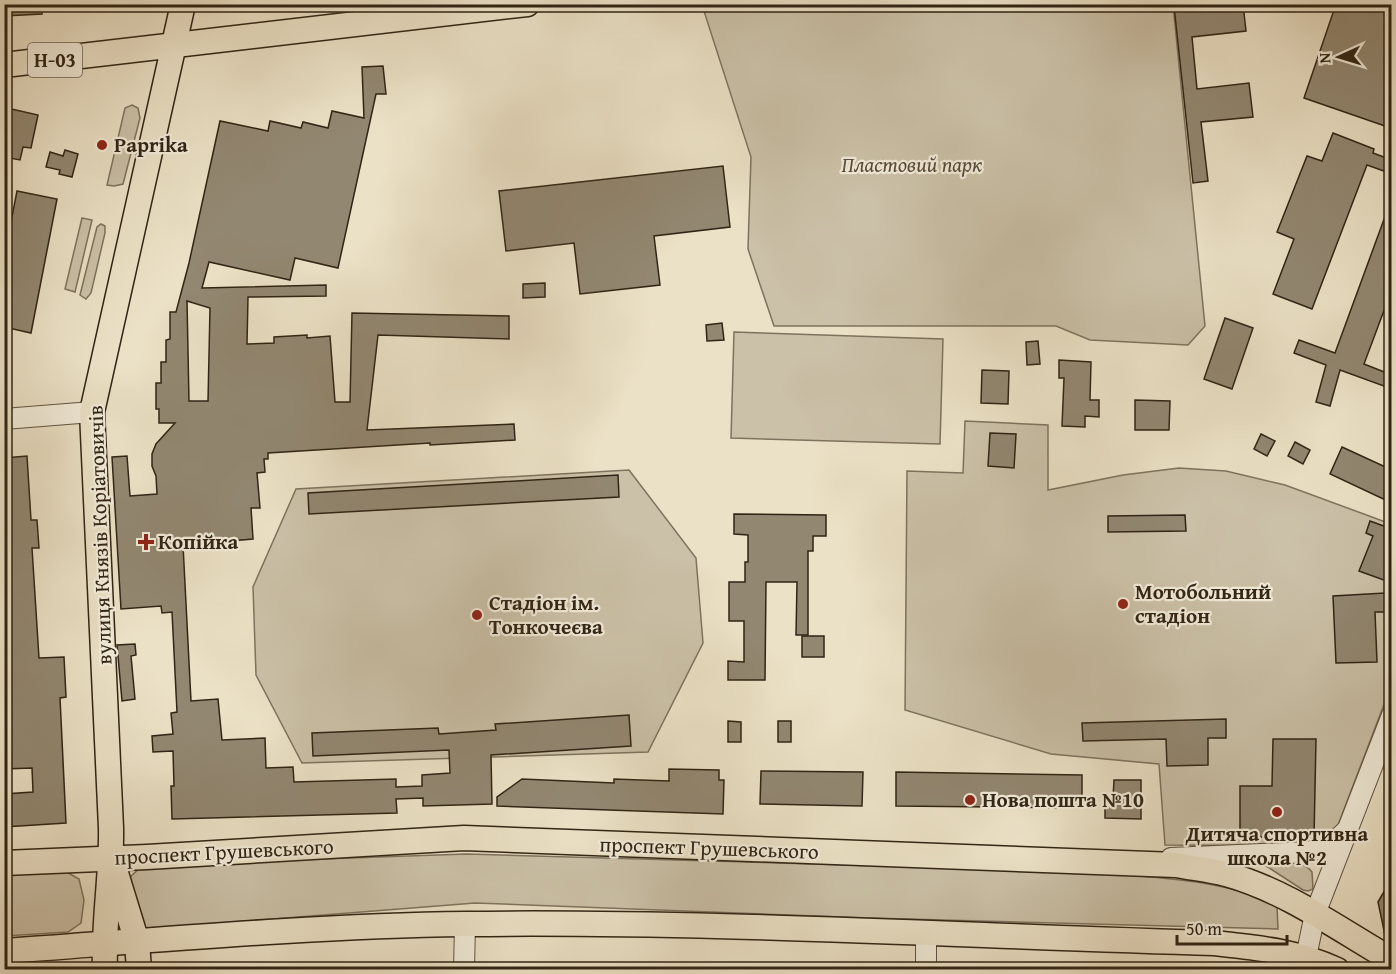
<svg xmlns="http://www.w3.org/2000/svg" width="1396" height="974" font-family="'Gentium Book Plus',serif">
  <rect width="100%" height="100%" fill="#ebe1c6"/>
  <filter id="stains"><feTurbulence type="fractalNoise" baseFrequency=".00333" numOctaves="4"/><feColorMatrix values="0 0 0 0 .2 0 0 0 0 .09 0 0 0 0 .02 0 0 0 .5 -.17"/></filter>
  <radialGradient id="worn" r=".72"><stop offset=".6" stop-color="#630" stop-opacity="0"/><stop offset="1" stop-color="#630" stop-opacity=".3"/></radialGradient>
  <g fill="#cbc1a8" stroke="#7e735e" stroke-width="1.5">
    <path d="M711 4 1173 5 1205 326 1188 345 1090 340 1056 326H774L748 249 751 157 702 5Z"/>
    <path d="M132 105 138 108 140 118 123 184 114 186 107 185 125 108Z"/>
    <path d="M82 218 92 220 75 292 65 289Z"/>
    <path d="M101 224 105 226V233L91 293 86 299 80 295 97 227Z"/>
    <path d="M734 332 943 339 940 444 731 438Z"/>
    <path d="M965 421 1048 425V490L1123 475 1179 468 1226 471 1285 485 1391 524V686L1335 833 1308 846 1165 845 1159 764 1051 754 905 710 907 471 963 473Z"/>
    <path d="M629 470 696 558 703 643 648 752 302 763 256 675 253 587 296 489Z"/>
    <path d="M467 854 1090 872C1144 877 1233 879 1277 907L1278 929 870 918 475 903 145 929 128 879 143 865Z"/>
    <path d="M1260 862C1277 862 1301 857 1312 872L1313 889 1308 891 1303 890Z"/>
    <path d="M63 870 79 879 84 900 81 923 68 932 5 936V875Z"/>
  </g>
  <g fill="#928771" stroke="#312515" stroke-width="1.5" fill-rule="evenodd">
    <path d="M4 4H42V14L4 16Z"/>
    <path d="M1184 4H1243L1246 31 1192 37 1197 89 1249 83 1253 117 1201 122 1208 181 1193 183 1174 6Z"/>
    <path d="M1336 4H1392V106L1385 126 1304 98Z"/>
    <path d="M383 66 386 94H376L338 268 295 258 290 280 209 262 202 288 326 285V296L248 297 247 344 274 343V337L307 335V338L330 336 335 402H350L352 313 509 316V339L378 335 367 430 514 424 515 440 430 445V443L268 453V459H264L265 472 257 473 260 508H251L253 539 183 545 191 701 218 699 222 740 265 738 266 768 293 767 294 782 396 779V787L422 786V775L450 773 449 750 313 756 312 733 438 728 439 734 496 730 495 724 629 715 631 746 491 755 492 804 423 806V798L396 799 397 813 172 819 171 786H174L173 751 153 752 152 736 173 734 171 713 177 712 172 612 162 613 161 606 121 609 112 457 127 456 130 496 157 494 156 476 152 466V454L156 444 175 423H159V409H156V383H161V362H166V340L170 339V312H176L189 263 220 121 268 131 270 121 301 128 303 122 328 128 332 111 364 118 362 67ZM187 301 210 308 208 401H189Z"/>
    <path d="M7 108 38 115 31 148 23 147 20 160 4 157V119Z"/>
    <path d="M1333 133 1374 149 1373 153 1392 160V174L1367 165 1312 309 1273 294 1294 239 1277 232 1307 156 1322 161Z"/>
    <path d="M65 150 78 154 72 177 59 174 60 170 46 167 50 152 63 156Z"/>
    <path d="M723 166 730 227 654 236 660 285 580 294 574 243 506 251 499 191Z"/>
    <path d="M17 191 57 199 31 333 4 327V254L8 235 4 234V220L11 222Z"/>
    <path d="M1390 203 1392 289 1364 364 1392 375V389L1340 370 1330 406 1316 402 1326 365 1294 353 1299 340 1335 353Z"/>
    <path d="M545 283V297L523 298V284Z"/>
    <path d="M1225 318 1253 328 1232 389 1204 379Z"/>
    <path d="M722 323 724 340 707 341 706 325Z"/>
    <path d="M1038 341 1040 364 1027 365 1026 342Z"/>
    <path d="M1059 360 1091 362 1090 400H1099V417L1085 416V427L1062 426 1064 378H1059Z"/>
    <path d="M982 370 1009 371 1008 404 981 403Z"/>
    <path d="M1135 400 1170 401 1169 430H1135Z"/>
    <path d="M990 433 1016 434 1014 468 988 466Z"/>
    <path d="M1261 434 1275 441 1267 456 1254 449Z"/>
    <path d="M1295 442 1310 450 1303 464 1288 456Z"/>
    <path d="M1342 447 1392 470V503L1330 474Z"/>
    <path d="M27 456 31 520H37L39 548H32L39 658 64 657 66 697 60 698 66 823 4 827V794L33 792 32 768 4 769V458Z"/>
    <path d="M618 475 619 497 309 514 308 493Z"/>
    <path d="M734 514 826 515V536H813V551H808V635H796L797 582H766L765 680H728V661L744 662V621H729V582H745V562H748V535L734 534Z"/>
    <path d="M1185 515 1186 531 1108 532V516Z"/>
    <path d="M1370 521 1392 529V583L1359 571 1373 536 1366 533Z"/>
    <path d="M1385 593 1386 612H1375L1377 662 1336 663 1333 596Z"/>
    <rect x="802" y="636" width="22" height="21"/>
    <path d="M135 644 136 655 131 656 135 699 122 701 117 645Z"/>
    <path d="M1226 719V738H1208V765L1167 766 1166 739 1083 741 1082 723Z"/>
    <path d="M728 721 741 722V742H728Z"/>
    <rect x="778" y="721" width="13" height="21"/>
    <path d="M1273 739H1316L1314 837H1240V786H1272Z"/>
    <path d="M669 769 719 770V780H724L723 814 497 806V797L522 779 614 783V779L669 781Z"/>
    <path d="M761 771 863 772 862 806 760 804Z"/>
    <path d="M896 772 1082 775V808L896 806Z"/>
    <path d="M1114 780H1141V819L1105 818V798H1113Z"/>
    <path d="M1392 878V942H1390L1386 940 1378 902Z"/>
  </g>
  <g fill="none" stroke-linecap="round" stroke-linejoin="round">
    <g stroke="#605441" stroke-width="22">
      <g id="minor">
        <path d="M4 419 92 412"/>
        <path d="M1171 858 1309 852 1334 842 1347 830"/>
        <path d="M464 970 465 924"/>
        <path d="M926 970V934"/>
        <path d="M1305 970 1306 957 1315 914 1392 715"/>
      </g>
    </g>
    <g stroke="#312515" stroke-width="27">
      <g id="major">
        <path d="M4 65 527 4"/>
        <path d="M4 863 147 857 464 838 1176 865C1192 868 1210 870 1226 874 1287 891 1338 929 1392 960"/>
        <path d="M115 870 137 942 139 970"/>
        <path d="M4 951C158 940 312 926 466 924 715 921 965 936 1214 943 1260 948 1295 951 1337 970"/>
        <path d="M105 970C103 922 112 875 111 828L92 412 183 4"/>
      </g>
    </g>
    <use href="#minor" stroke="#f2ecda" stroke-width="20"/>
    <use href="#major" stroke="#ebe1c6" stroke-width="24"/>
  </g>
  <g fill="#8f2418" stroke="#f2ecda" stroke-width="2">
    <circle cx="102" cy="145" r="6"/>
    <path d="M143 533h6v6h6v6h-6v6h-6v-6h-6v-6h6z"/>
    <circle cx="1123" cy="604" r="6"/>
    <circle cx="477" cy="615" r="6"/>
    <circle cx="970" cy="800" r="6"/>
    <circle cx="1277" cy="812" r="6"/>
  </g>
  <g text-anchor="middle" stroke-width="4.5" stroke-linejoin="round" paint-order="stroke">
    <rect fill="#f2ecda" stroke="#6b6150" stroke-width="1.5" x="28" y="43" width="54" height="34" rx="4.5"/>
    <g font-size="20" font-weight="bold" fill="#312515">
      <text x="55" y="67">Н-03</text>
    </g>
    <g font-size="21" font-weight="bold" fill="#312515" stroke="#f2ecda" text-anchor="start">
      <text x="114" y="152">Paprika</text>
      <text x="158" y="549">Копійка</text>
      <text x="1135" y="599">Мотобольний<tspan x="1135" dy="24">стадіон</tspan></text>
      <text x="489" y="610">Стадіон ім.<tspan x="489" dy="24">Тонкочеєва</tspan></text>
      <text x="982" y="807">Нова пошта №10</text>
      <text x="1277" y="841" text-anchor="middle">Дитяча спортивна<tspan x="1277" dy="24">школа №2</tspan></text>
    </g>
    <g font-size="21" font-style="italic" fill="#584c3a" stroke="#f2ecda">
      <text x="912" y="172">Пластовий парк</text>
    </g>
    <g font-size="21" fill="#312515" stroke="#f2ecda">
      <text transform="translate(100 535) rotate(-92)" y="7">вулиця Князів Коріатовичів</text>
      <text transform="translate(709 848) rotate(2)" y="7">проспект Грушевського</text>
      <text transform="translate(224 852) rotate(-3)" y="7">проспект Грушевського</text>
    </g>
  </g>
  <rect width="1396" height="974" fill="none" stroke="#ebe1c6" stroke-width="24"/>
  <rect x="6" y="6" width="1384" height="962" fill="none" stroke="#312515" stroke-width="3"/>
  <rect x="12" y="12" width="1372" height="950" fill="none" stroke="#312515" stroke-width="1.5"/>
  <g transform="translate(1339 57) rotate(266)" stroke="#f2ecda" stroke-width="4.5" paint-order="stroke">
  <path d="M0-4.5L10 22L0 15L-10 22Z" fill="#312515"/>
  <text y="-9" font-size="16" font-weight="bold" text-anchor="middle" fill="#312515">N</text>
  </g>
  <path d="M1177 935v9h110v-9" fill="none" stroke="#312515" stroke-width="3"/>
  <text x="1186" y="935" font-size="18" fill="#312515" stroke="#f2ecda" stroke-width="4.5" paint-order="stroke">50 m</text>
  <rect width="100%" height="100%" filter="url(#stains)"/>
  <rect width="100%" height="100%" fill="url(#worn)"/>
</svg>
